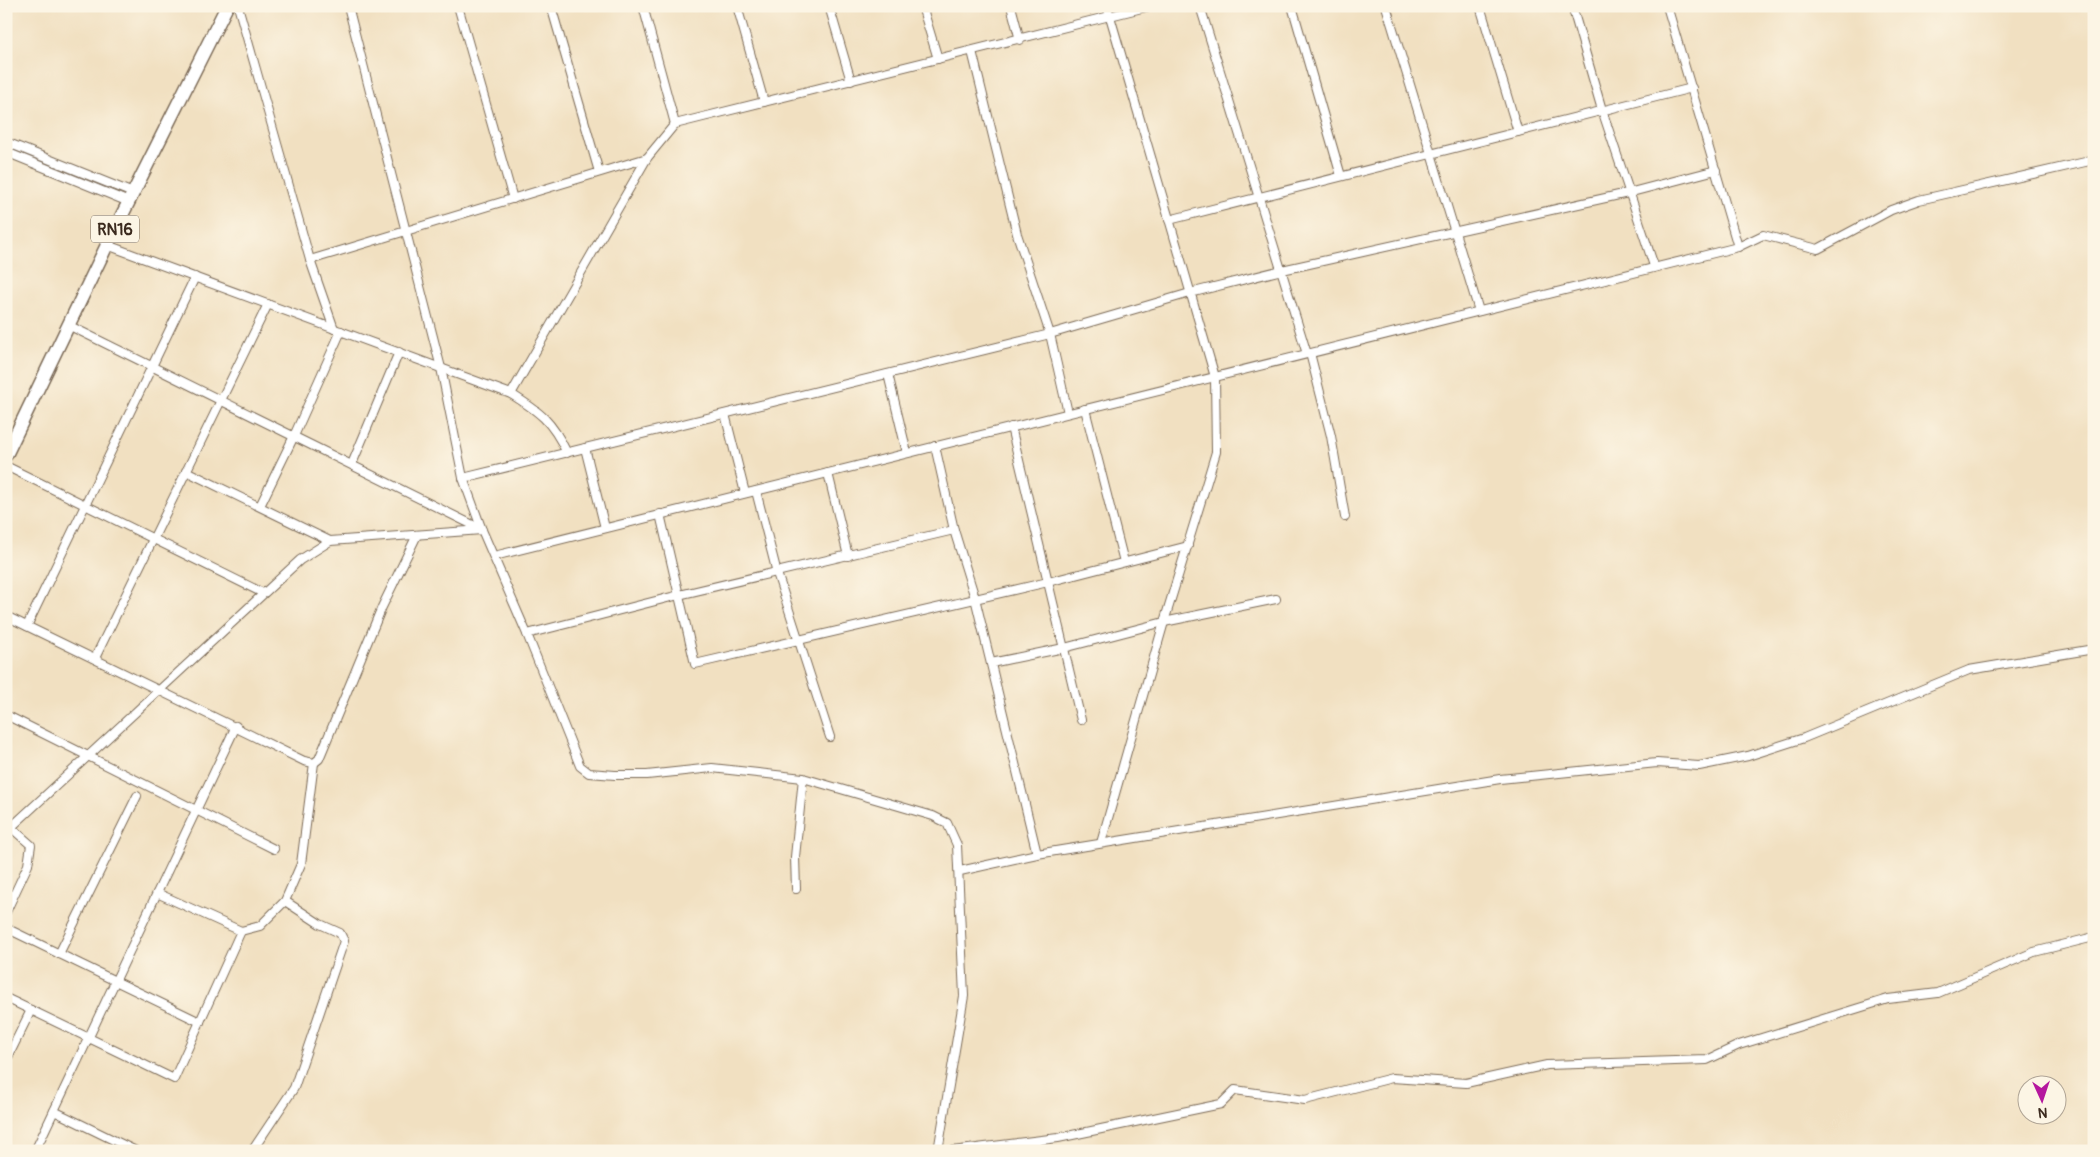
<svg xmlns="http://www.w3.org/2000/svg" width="2100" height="1157" font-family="Pangolin,sans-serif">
  <rect width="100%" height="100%" fill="#fcf5e5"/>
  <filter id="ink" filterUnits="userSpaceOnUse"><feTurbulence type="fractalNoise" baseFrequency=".02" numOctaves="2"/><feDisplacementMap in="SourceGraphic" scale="10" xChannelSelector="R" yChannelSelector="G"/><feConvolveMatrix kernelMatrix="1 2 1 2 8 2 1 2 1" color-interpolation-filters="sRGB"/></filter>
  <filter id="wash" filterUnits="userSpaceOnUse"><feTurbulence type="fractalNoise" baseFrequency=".0096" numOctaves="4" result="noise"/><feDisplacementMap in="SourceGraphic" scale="20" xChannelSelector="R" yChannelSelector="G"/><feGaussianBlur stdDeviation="1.12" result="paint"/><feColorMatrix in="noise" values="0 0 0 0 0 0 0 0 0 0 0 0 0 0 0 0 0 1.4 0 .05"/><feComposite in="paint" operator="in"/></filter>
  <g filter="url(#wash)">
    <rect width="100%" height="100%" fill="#f1e0c1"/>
  </g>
  <g filter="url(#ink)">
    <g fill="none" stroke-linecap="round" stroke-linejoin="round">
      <g stroke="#7b6a57" stroke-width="10">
        <g id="minor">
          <path d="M238 6 310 260 334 329"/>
          <path d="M348 6 441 368 463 478 482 530 527 634 580 766 589 773 615 775H647L712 768 803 778 933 816 947 823 957 845 964 996 938 1151"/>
          <path d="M458 6 513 199"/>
          <path d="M551 6 599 172"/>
          <path d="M643 6 675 124"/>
          <path d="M737 6 764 102"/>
          <path d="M829 6 851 81"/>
          <path d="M922 6 938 59"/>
          <path d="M1011 6 1020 40"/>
          <path d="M1200 6 1307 354"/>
          <path d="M1292 6 1341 176"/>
          <path d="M1386 6 1479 311"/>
          <path d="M1480 6 1518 132"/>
          <path d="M1572 6 1602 110 1654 266"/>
          <path d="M1667 6 1738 247"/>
          <path d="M972 51 1017 234 1050 334 1068 413"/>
          <path d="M6 142 133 193"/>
          <path d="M6 152 129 202"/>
          <path d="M1169 220 1692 88"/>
          <path d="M107 245 511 394C540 412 552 421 567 453"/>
          <path d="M310 260 647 158"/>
          <path d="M68 325 481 529"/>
          <path d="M1310 353 1331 436 1345 517"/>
          <path d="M888 374 907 453"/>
          <path d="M511 394 647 158 675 124 1150 6"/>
          <path d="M1085 409 1124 562"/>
          <path d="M725 414 745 493"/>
          <path d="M1011 427 1081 720"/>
          <path d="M935 446 954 530 975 598 1037 854"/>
          <path d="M585 448 605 528"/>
          <path d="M352 464 399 352"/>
          <path d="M6 466 263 593"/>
          <path d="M186 471 330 541"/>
          <path d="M828 473 848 556"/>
          <path d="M463 478 1050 334 1190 293 1282 270 1628 193 1716 170"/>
          <path d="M756 491 777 573 830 737"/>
          <path d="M260 506 294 436 341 331"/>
          <path d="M660 514 695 664 1048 582 1188 546"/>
          <path d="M494 556 1738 247 1763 235 1818 249 1891 210 1919 200 2094 160"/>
          <path d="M6 616 304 761 314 763 319 759 382 607 417 535"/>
          <path d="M27 626 195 277"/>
          <path d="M527 634 679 595 954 530"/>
          <path d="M95 658 268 304"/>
          <path d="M991 663 1064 648 1164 622 1276 599"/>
          <path d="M6 715 274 849"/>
          <path d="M6 823 31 845 28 865 6 912"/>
          <path d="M6 832 300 560 330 541 482 530"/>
          <path d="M1101 843 1164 622 1216 452 1215 377 1107 6"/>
          <path d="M960 871 1037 854 1500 779 1657 763 1699 766 1748 756 1804 738 1969 670 2094 649"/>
          <path d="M796 889 795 857 803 778"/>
          <path d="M157 893 241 931"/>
          <path d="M6 928 200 1022"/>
          <path d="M59 954 137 796"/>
          <path d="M6 998 174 1079 241 931 260 926 285 901 301 864 314 763"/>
          <path d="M6 1061 31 1010"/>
          <path d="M54 1111 136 1151"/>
          <path d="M35 1151 236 726"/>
          <path d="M252 1151 294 1088 344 941 340 933 320 924 285 901"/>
          <path d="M952 1151 1058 1138 1221 1104 1235 1090 1305 1100 1392 1078 1466 1083 1547 1065 1707 1060 1739 1045 1888 999 1938 993 2034 952 2094 937"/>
        </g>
      </g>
      <g stroke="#7b6a57" stroke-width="15">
        <path id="primary" d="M6 455 107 245 227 6"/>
      </g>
      <use href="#minor" stroke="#fff" stroke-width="8"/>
      <use href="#primary" stroke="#fff" stroke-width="12"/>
    </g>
  </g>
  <g text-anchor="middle" stroke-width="5" stroke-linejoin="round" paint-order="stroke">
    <rect fill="#fcf5e5" stroke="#75675a" stroke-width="1" x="91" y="215.5" width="48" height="27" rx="4"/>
    <g font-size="16" font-weight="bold" fill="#3b2a1e">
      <text x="115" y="235">RN16</text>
    </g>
  </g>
  <rect width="2100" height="1157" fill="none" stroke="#fcf5e5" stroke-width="25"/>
  <g transform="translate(2042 1100) rotate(177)"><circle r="24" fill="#fcf5e5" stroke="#afa495"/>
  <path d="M0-4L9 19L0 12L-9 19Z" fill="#b5179e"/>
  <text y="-8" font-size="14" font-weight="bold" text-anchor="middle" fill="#3b2a1e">N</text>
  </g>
</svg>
